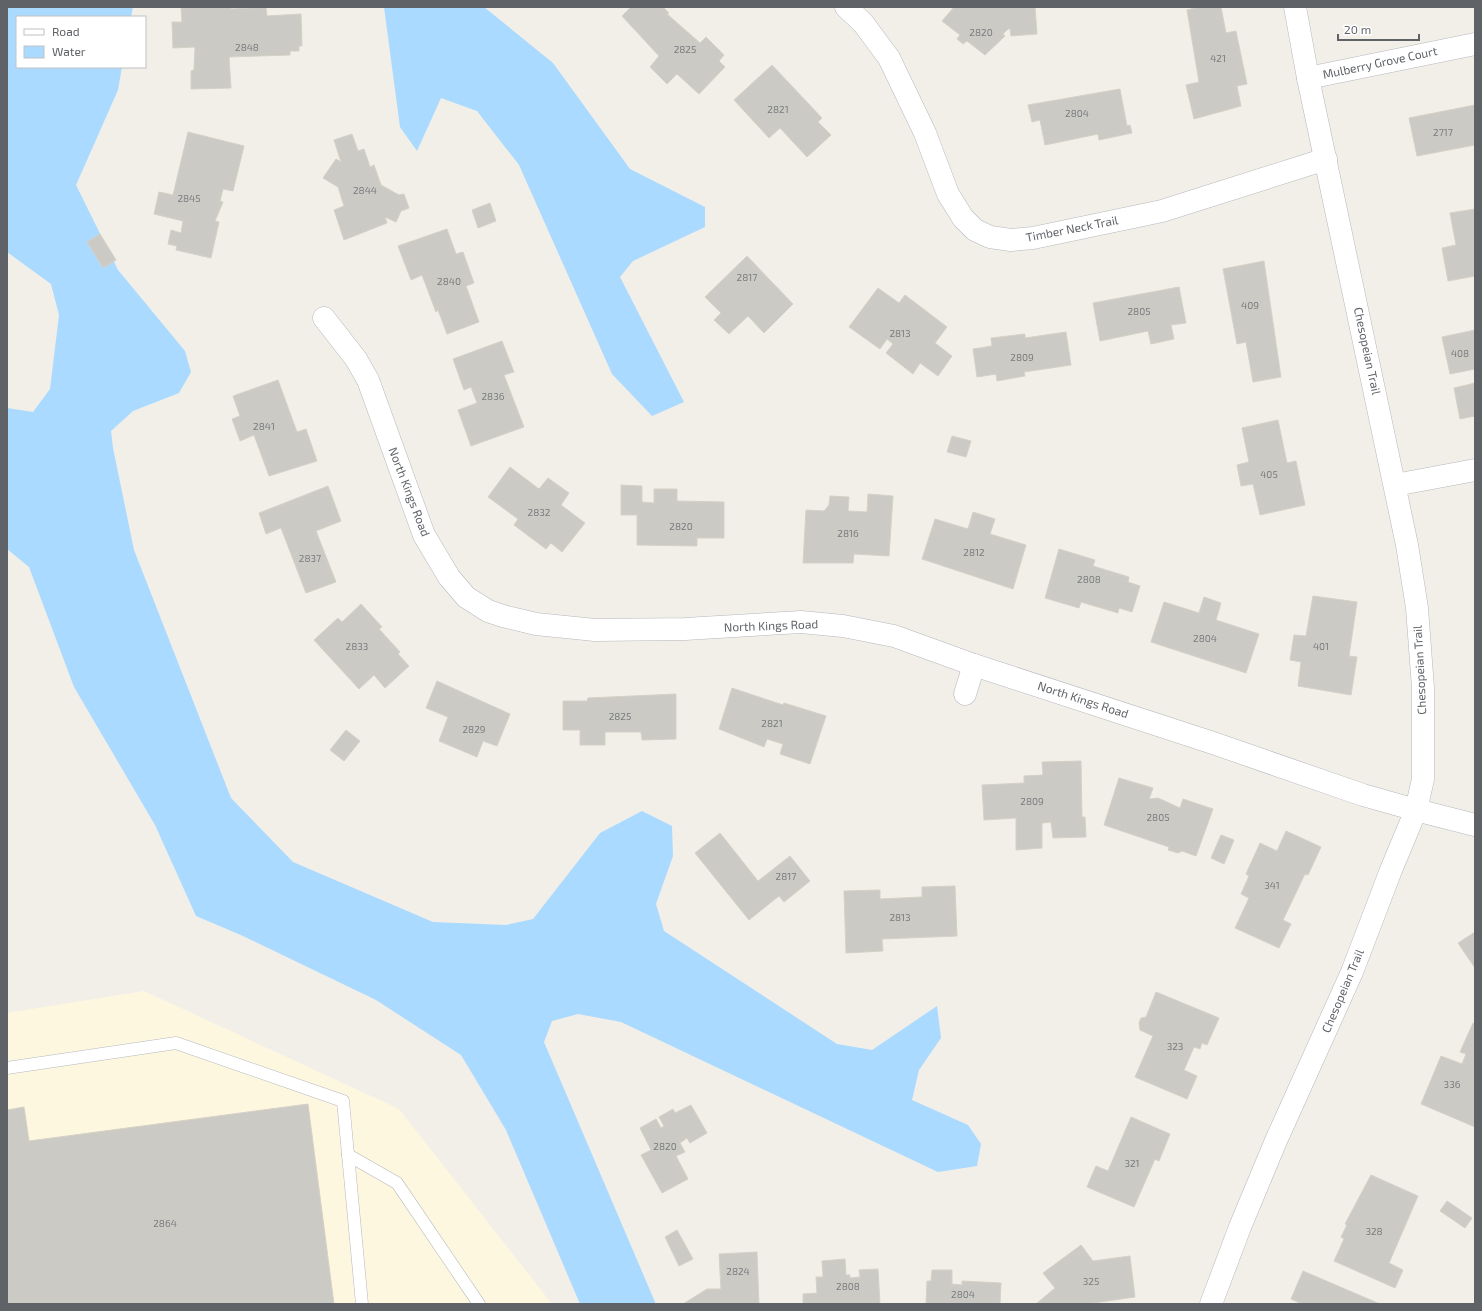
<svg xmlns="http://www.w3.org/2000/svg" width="1482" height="1311" font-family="'Exo 2',sans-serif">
  <rect width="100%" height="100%" fill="#f1efe8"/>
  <path fill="#fef7e0" d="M144 991 399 1109 552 1304H7V1013Z"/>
  <g fill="#aadaff">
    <path d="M7 7H133L131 17H17V67H122L118 90 76 185 118 270 185 351 191 372 179 393 133 411 111 431 113 448 134 550 231 798 293 862 433 922 506 925 533 919 600 833 642 811 672 826 673 856 656 904 664 931 837 1044 872 1050 937 1006 941 1038 919 1070 912 1100 968 1125 981 1144 977 1166 938 1172 621 1022 578 1014 552 1021 544 1042 655 1302V1304H580L506 1130 461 1055 376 1000 243 936 196 916 155 825 74 687 29 567 7 549V408L33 412 50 389 59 315 51 284 7 252Z"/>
    <path d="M384 7H484L553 63 630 169 705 207V227L633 261 620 277 684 402 652 416 612 374 519 165 477 111 441 98 417 151 400 127Z"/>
  </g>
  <g fill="#cccac5" stroke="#d6d1c6">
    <path d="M181 7H231V9L266 7 267 16 301 14 302 46H299V51H290V55L229 57 231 88 191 89V71L194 70 195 47 173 48 172 22H182Z"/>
    <path d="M631 7H663L669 13 667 14 700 43 706 37 724 55 719 61 725 67 699 94 677 74 667 84 650 67 659 56 622 16Z"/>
    <path d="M954 7H990L991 8 993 7H1035L1037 34 1011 36 1010 29H1008L1003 34 1005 36 985 55 967 41 963 44 957 39 960 35 942 21Z"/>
    <path d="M1199 7H1221L1226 33 1236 31 1247 84 1237 86 1241 106 1194 119 1186 85 1199 82 1187 10Z"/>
    <path d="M772 65 822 118 818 122 831 135 807 157 780 128 769 138 734 100Z"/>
    <path d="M1120 89 1127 126 1130 125 1132 133 1099 140 1098 134 1045 145 1040 120 1032 122 1028 105Z"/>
    <path d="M1475 105V145L1417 156 1409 118Z"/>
    <path d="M188 132 244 146 233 191 223 189 220 201 223 202 215 221 219 222 211 258 176 250 177 246 168 244 171 230 181 233 183 221 154 214 159 192 173 195Z"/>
    <path d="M352 134 358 151 364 149 370 167 374 165 381 185 399 195 404 194 409 208 401 211 396 222 385 217 387 223 344 240 334 210 344 206 338 187 323 178 336 159 341 162 334 140Z"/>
    <path d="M490 203 496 221 478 228 472 210Z"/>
    <path d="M1475 209V276L1448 281 1442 248 1456 245 1450 213Z"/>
    <path d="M447 229 456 254 463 252 474 283 466 286 479 322 447 334 438 310 436 312 422 275 411 280 398 246Z"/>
    <path d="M100 234 116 260 103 268 87 242Z"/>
    <path d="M747 256 793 304 764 333 748 316 729 334 714 320 721 313 705 297Z"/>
    <path d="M1264 261 1281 377 1253 382 1246 342 1237 344 1223 269Z"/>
    <path d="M1179 287 1186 323 1171 325 1174 339 1151 344 1148 331 1100 341 1093 303Z"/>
    <path d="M878 288 899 303 905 295 947 327 935 343 952 356 938 376 920 363 913 374 886 353 893 344 887 339 880 349 849 327Z"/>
    <path d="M1475 330V369L1450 374 1442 337Z"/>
    <path d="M1066 332 1071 365 1024 372 1025 376 997 381 996 374 977 377 973 349 992 346 991 338 1025 334V338Z"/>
    <path d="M502 341 514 372 504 375 524 427 471 446 458 410 477 403 471 387 464 390 453 359Z"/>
    <path d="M278 380 297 432 306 429 317 461 269 476 254 435 240 441 232 419 240 416 233 396Z"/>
    <path d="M1475 383V416L1460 419 1454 388Z"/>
    <path d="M1278 420 1287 463 1296 461 1305 505 1260 515 1253 484 1241 486 1237 465 1249 462 1242 428Z"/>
    <path d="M952 436 971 441 966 457 947 452Z"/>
    <path d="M510 467 539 489 548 478 569 493 561 505 585 523 562 552 551 543 546 549 514 525 518 519 488 497Z"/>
    <path d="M621 485 642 486V502L654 503V489H677V501L724 502V538H697V546L637 545V515H621Z"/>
    <path d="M328 486 341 521 316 531 336 582 306 593 281 528 266 534 259 513Z"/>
    <path d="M868 494 893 496 889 556 854 554 853 563H803L806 510 824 511 829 505 830 496 849 497 848 511 867 512Z"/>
    <path d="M973 512 995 519 990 534 1026 545 1013 589 922 559 935 519 968 529Z"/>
    <path d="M1059 549 1095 560 1093 566 1129 577 1128 582 1140 586 1132 612 1119 608 1118 613 1081 602 1079 608 1045 598Z"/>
    <path d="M1313 596 1357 602 1349 656 1357 657 1351 695 1298 686 1301 662 1290 660 1294 635 1306 636Z"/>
    <path d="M1204 597 1221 603 1216 620 1259 634 1246 673 1151 642 1164 602 1199 613Z"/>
    <path d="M361 604 382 627 379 629 400 652 398 654 409 666 385 688 374 675 359 689 314 640 338 618 342 622Z"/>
    <path d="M437 681 510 714 497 746 483 741 477 757 439 741 448 717 426 708Z"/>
    <path d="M732 688 783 705 784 703 826 716 810 764 780 754 783 744 767 739 764 747 719 729Z"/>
    <path d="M676 694V739L642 740 641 732H605V745H580V730H563V701H587L588 698Z"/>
    <path d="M346 730 360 741 344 761 330 750Z"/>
    <path d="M1081 761 1082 817H1085L1086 837 1053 838 1051 822 1042 823V848L1016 850V818L984 820 982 785 1024 783V776L1043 775 1042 762Z"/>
    <path d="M1119 778 1153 788 1149 799 1158 798 1180 808 1183 799 1213 809 1196 856 1182 851 1178 853 1168 850 1169 847 1104 825Z"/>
    <path d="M1286 831 1321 847 1308 875 1305 874 1283 920 1291 924 1279 948 1235 928 1249 898 1241 894 1249 876 1246 874 1260 843 1277 851Z"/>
    <path d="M720 833 758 881 790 856 810 881 784 902 779 896 749 920 695 853Z"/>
    <path d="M1221 835 1234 840 1224 864 1211 858Z"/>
    <path d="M955 886 957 936 882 939 883 951 846 953 844 891 880 890V899L922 897V887Z"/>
    <path d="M1475 932V968L1458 943Z"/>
    <path d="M1156 992 1219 1018 1207 1045 1202 1043 1200 1049 1194 1047 1184 1070 1197 1076 1187 1099 1135 1077 1153 1036 1140 1030 1139 1023 1141 1018 1146 1017Z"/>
    <path d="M1473 1023 1475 1024V1127L1421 1104 1441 1056 1462 1064 1466 1054 1460 1052Z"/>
    <path d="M308 1104 334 1304H7V1110L24 1107 29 1141Z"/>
    <path d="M691 1105 707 1133 690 1143 687 1138 680 1143 685 1152 676 1156 688 1179 662 1193 641 1155 651 1150 640 1128 656 1119 661 1128 664 1126 659 1117 673 1109 675 1113Z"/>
    <path d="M1131 1117 1170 1134 1159 1161 1155 1159 1134 1207 1087 1187 1096 1166 1108 1171Z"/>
    <path d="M1371 1175 1418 1196 1389 1263 1403 1270 1395 1288 1334 1261 1344 1239 1341 1237 1347 1225 1345 1224Z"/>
    <path d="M1447 1201 1472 1218 1465 1228 1440 1211Z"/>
    <path d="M677 1230 693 1259 679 1266 665 1237Z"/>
    <path d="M1081 1245 1093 1261 1130 1256 1135 1297 1093 1303 1091 1304H1036L1055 1288 1043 1273Z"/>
    <path d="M757 1252 759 1304H683L707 1289H721L719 1254Z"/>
    <path d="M845 1259 846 1275H850V1278L860 1277 859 1270 878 1269 880 1304H803V1294L817 1293 816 1277H823L822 1261Z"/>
    <path d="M932 1270H952V1284L962 1285V1281L1001 1283 1000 1304H926L927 1281H931Z"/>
    <path d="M1303 1271 1380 1304H1302L1291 1299Z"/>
  </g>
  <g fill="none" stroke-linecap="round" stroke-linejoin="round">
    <g stroke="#b5b8bc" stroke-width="13">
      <g id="lane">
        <path d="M7 1068 176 1043 343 1101 362 1304"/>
        <path d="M348 1155 397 1183 479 1304"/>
      </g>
    </g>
    <g stroke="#b5b8bc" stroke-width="23">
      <g id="street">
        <path d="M846 7 863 23 889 58 925 133 948 194 963 218 975 230 990 237 1011 240 1033 238 1162 211 1326 159"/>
        <path d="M1308 78 1475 44"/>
        <path d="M324 318 356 359 368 380 424 535 449 577 466 597 488 611 503 616 536 624 595 630 685 629 801 622 843 626 894 636 974 665 1210 742 1363 795 1416 810 1475 825"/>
        <path d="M1395 485 1475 470"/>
        <path d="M965 694 974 665"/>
        <path d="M1211 1304 1240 1227 1275 1143 1352 972 1391 870 1416 810 1423 779V688L1417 608 1407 545 1308 78 1295 7"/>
      </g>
    </g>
    <use href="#lane" stroke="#fff" stroke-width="12"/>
    <use href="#street" stroke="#fff" stroke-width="22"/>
  </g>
  <g text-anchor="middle" stroke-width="3" stroke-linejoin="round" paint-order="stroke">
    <g font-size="10" fill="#7a7d7f">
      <text x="981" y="36">2820</text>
      <text x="247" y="51">2848</text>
      <text x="685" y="53">2825</text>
      <text x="1218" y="62">421</text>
      <text x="778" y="113">2821</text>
      <text x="1077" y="117">2804</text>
      <text x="1443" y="136">2717</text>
      <text x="365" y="194">2844</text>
      <text x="189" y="202">2845</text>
      <text x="747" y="281">2817</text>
      <text x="449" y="285">2840</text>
      <text x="1250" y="309">409</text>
      <text x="1139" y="315">2805</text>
      <text x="900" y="337">2813</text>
      <text x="1460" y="357">408</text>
      <text x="1022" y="361">2809</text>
      <text x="493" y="400">2836</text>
      <text x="264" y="430">2841</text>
      <text x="1269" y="478">405</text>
      <text x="539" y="516">2832</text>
      <text x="681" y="530">2820</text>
      <text x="848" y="537">2816</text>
      <text x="974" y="556">2812</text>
      <text x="310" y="562">2837</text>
      <text x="1089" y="583">2808</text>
      <text x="1205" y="642">2804</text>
      <text x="357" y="650">2833</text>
      <text x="1321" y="650">401</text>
      <text x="620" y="720">2825</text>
      <text x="772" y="727">2821</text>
      <text x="474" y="733">2829</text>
      <text x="1032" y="805">2809</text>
      <text x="1158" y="821">2805</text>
      <text x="786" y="880">2817</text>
      <text x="1272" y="889">341</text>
      <text x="900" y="921">2813</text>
      <text x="1175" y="1050">323</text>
      <text x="1452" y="1088">336</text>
      <text x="665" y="1150">2820</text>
      <text x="1132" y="1167">321</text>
      <text x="165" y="1227">2864</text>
      <text x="1374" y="1235">328</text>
      <text x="738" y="1275">2824</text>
      <text x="1091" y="1285">325</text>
      <text x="848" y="1290">2808</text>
      <text x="963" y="1298">2804</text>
    </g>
    <g font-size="12" fill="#5f6368" stroke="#fff">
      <text transform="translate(1380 63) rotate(-12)" y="4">Mulberry Grove Court</text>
      <text transform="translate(1072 229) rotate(-11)" y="4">Timber Neck Trail</text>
      <text transform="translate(1367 351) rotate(78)" y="4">Chesopeian Trail</text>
      <text transform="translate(409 492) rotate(69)" y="4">North Kings Road</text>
      <text transform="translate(771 626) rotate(-2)" y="4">North Kings Road</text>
      <text transform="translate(1420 670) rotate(-93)" y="4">Chesopeian Trail</text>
      <text transform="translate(1083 700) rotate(18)" y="4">North Kings Road</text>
      <text transform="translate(1343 991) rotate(-67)" y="4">Chesopeian Trail</text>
    </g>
  </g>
  <rect width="1482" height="1311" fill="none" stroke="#5f6368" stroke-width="16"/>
  <rect x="16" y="16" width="130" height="52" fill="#ffffff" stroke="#bfc1c3"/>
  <rect x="24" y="29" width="20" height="6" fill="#ffffff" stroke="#bfc1c3"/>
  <text x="52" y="36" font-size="12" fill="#5f6368">Road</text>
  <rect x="24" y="46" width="20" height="12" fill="#aadaff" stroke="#bfc1c3"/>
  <text x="52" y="56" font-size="12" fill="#5f6368">Water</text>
  <path d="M1338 34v6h81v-6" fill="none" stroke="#5f6368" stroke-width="2"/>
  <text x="1344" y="34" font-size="12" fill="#5f6368" stroke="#ffffff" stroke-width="3" paint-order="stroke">20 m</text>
</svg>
